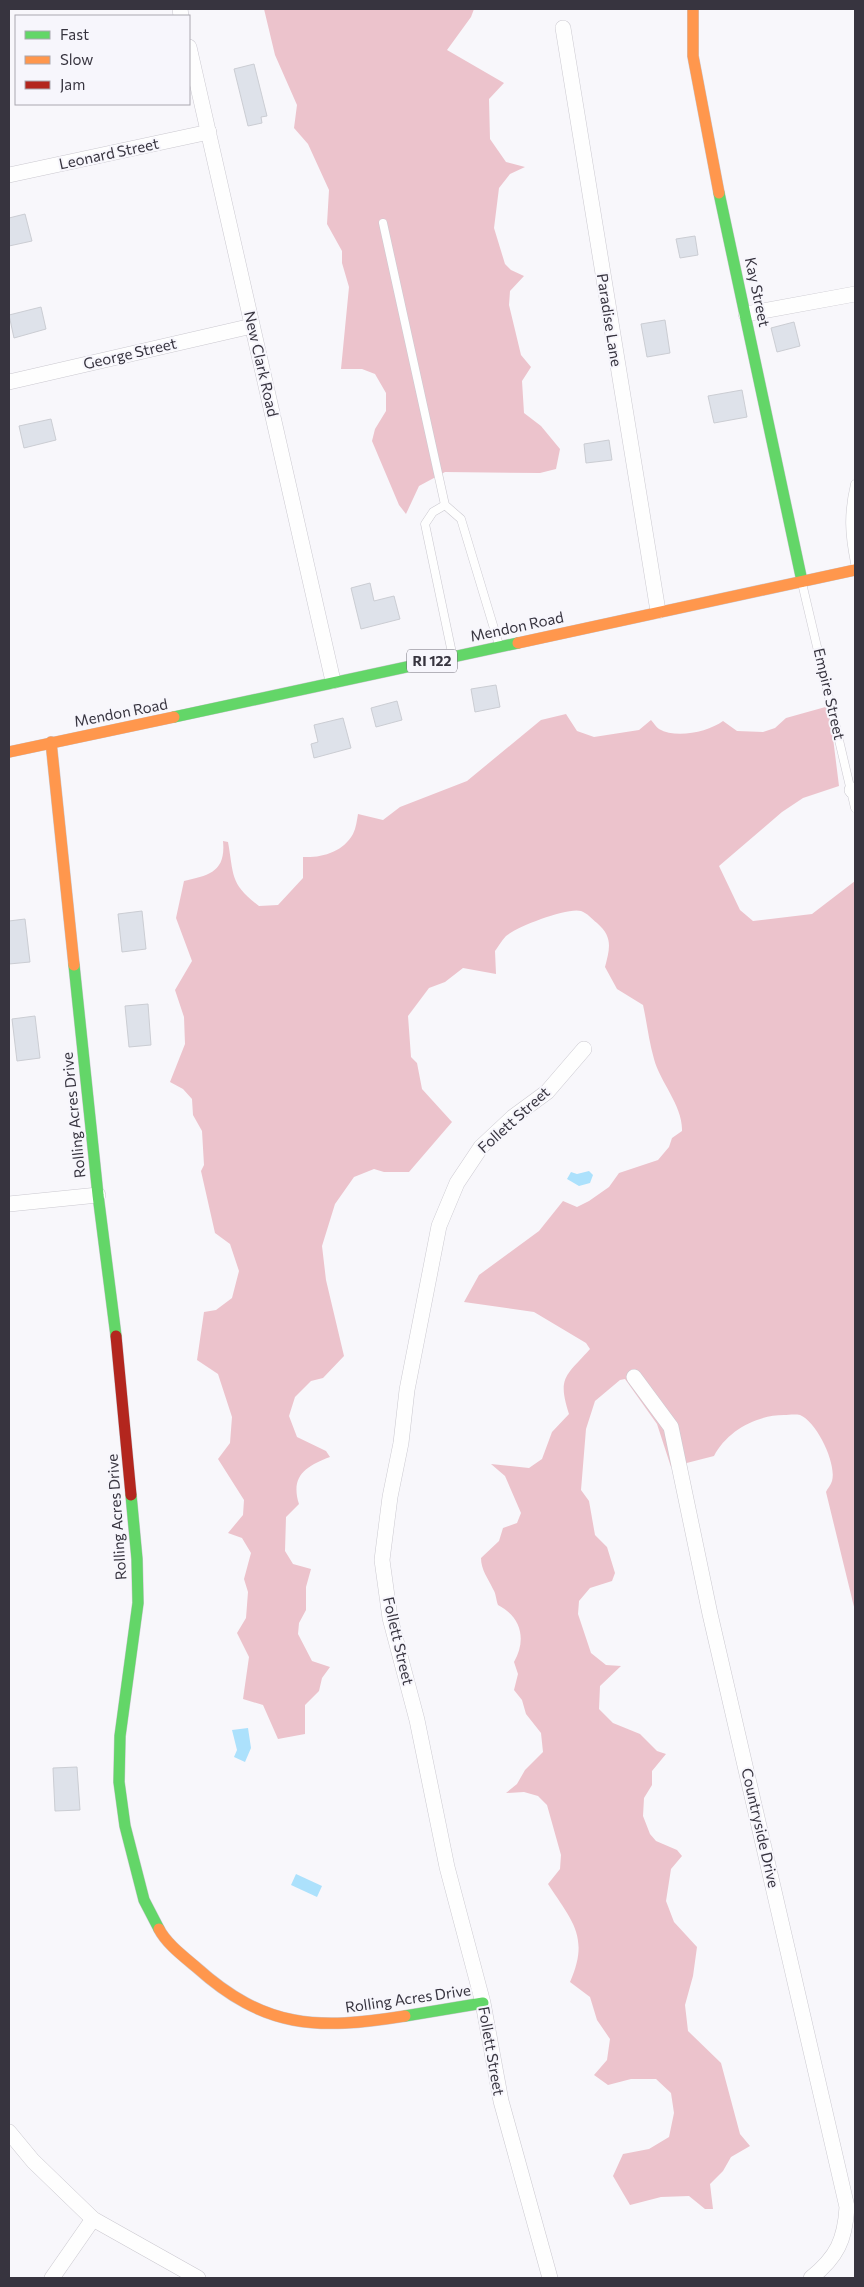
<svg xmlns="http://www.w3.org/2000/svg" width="864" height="2287" font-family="Commissioner,sans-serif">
  <rect width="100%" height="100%" fill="#f8f7fb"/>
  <g fill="#ecc3cc">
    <path d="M264 9H474L471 17 447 50 504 83 489 99 490 139 506 162 525 167 510 174 499 188 494 228 505 264 511 270 524 276 510 291 509 305 521 355 531 367 522 381 524 413 541 426 560 449 556 469 540 473 445 472 419 486 406 514 399 505 372 441 375 429 386 411V393L375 374 362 369H341L349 287 342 263V251L327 224 329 190 308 144 294 128 297 105 275 55Z"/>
    <path d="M829 706 839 786 803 798 782 812 719 866 740 910 753 921 812 914 855 881V1611L826 1492C827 1489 831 1485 832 1481 837 1464 817 1422 800 1415 795 1414 788 1415 784 1415 756 1415 727 1431 714 1456L671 1467 657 1424 625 1379 620 1380 595 1401 586 1429 581 1490 589 1501 595 1535 607 1547 615 1573 612 1581 590 1588 579 1601 578 1614 591 1653 606 1665 621 1666 600 1686 599 1709 613 1723 640 1734 657 1751 666 1754 652 1771V1785L644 1798 643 1816 650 1834 656 1841 677 1850 682 1856 671 1869 666 1901 674 1922 697 1947 693 1976 685 2005 688 2031 721 2063 740 2134 750 2146 731 2157 723 2171 710 2184 713 2209H705L689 2196 661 2197 630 2205 613 2176 623 2154 649 2149 669 2137 674 2113 671 2093 656 2079H631L608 2085 594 2075 607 2060 610 2039 597 2020 590 1997 570 1982C590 1937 572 1921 548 1884L560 1869 561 1855 547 1805 538 1796 524 1792 506 1793 517 1784 525 1770 543 1752 541 1733 526 1714 522 1700 514 1690 518 1674 514 1662C527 1639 521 1617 498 1605 496 1600 496 1593 493 1589 488 1578 481 1570 481 1558L499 1541 503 1528 517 1523 521 1513 505 1476 491 1464 529 1468 542 1459 552 1432 569 1414C557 1377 566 1376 590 1349L586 1343 534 1312 464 1302 479 1275 539 1231 563 1201 577 1207 589 1201 609 1187 619 1173 658 1160 669 1147 672 1138 682 1131C683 1106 660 1082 654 1059 649 1042 647 1023 643 1005L617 989 605 967C610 948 613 937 597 923 592 919 587 913 581 911 568 907 518 926 506 936 502 940 498 947 495 951L496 974 463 968 445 982 429 988 408 1016 411 1057 417 1063 422 1089 452 1122 409 1172H384L374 1169 354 1177 335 1204 322 1246 326 1280 344 1356 323 1378 311 1381 295 1397 289 1416 297 1437 326 1451 330 1457C306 1466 290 1476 299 1504L286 1517 285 1551 293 1564 311 1569 306 1587V1610L299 1623 298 1634 312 1661 330 1667 322 1678 319 1691 305 1705V1734L278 1739 263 1705 243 1699 249 1657 237 1633 246 1618 248 1592 244 1579 251 1553 242 1538 228 1533 243 1515 244 1500 218 1459 230 1443 232 1417 218 1374 197 1360 204 1312 216 1310 232 1298 239 1271 230 1244 215 1233 201 1171 204 1165 202 1131 193 1115 192 1099 183 1089 170 1082 185 1044 184 1017 175 990 192 961 176 918 184 881C209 875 226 872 223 841L228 842C234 876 230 884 259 906L278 905 303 878V857C322 858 343 852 353 834 356 828 357 820 358 814L383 820 400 807 467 781 541 720 566 714 577 731 594 737 639 730 651 720C654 723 656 727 659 729 676 739 708 732 723 721L737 731 763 732 775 728 786 718Z"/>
  </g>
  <g fill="#ace1fc">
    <path d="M589 1171 593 1175 590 1183 579 1186 567 1179 571 1172 577 1174Z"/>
    <path d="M248 1728 251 1748 245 1762 234 1757 237 1750 232 1730Z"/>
    <path d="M296 1874 322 1886 317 1897 291 1885Z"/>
  </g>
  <g fill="#dee2ea" stroke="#cbcdd3">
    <path d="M254 64 267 116 261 117 262 123 248 126 234 69Z"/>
    <path d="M25 214 32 241 9 246V218Z"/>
    <path d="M695 236 698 255 680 258 676 239Z"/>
    <path d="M41 307 46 329 14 338 9 315Z"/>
    <path d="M665 320 670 353 647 357 641 324Z"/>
    <path d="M794 322 800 346 777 352 771 328Z"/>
    <path d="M742 390 747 417 714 423 708 396Z"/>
    <path d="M51 419 56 440 24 448 19 426Z"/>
    <path d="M609 440 612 460 586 463 584 444Z"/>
    <path d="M370 583 374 601 394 596 400 619 361 629 351 588Z"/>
    <path d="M496 685 500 707 475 712 471 689Z"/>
    <path d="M397 701 402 720 376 727 371 708Z"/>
    <path d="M343 718 351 748 314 758 311 744 318 742 314 725Z"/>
    <path d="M142 911 146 949 122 952 118 914Z"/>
    <path d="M25 919 30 962 9 964V921Z"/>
    <path d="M148 1004 151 1045 129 1047 125 1006Z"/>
    <path d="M35 1016 40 1058 17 1061 12 1019Z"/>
    <path d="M77 1767 80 1810 55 1811 53 1768Z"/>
  </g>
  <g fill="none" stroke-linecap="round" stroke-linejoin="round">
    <g stroke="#cbc9d0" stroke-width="9">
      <g id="lane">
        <path d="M383 223 445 505 461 519 499 645"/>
        <path d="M855 484C848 514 849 533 855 563"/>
        <path d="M445 505 433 512 425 524 452 653"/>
        <path d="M802 583 855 808"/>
      </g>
    </g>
    <g stroke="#cbc9d0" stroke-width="16">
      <g id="street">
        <path d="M180 9 181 16"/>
        <path d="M563 28 658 611"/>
        <path d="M189 47 333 681"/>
        <path d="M9 175 209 132"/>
        <path d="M746 314 855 294"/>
        <path d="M9 382 252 326"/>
        <path d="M852 790H855"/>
        <path d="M9 1204 98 1195"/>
        <path d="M634 1377 671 1427 710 1614 847 2207C845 2240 837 2257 811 2278"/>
        <path d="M9 2132 33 2161 93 2219 198 2278"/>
        <path d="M52 2278 93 2219"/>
        <path d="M550 2278 501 2101 483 2003 447 1867 417 1720 390 1618 382 1560 390 1497 401 1443 407 1390 439 1226 457 1183 481 1147 513 1117 547 1092 584 1049"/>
      </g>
    </g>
    <g stroke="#cbc9d0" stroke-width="12">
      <g id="fast">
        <path d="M719 193 802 581"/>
        <path d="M174 717 518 643"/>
        <path d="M74 965 98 1195 116 1336"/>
        <path d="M131 1495 137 1559 138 1603 120 1736 119 1782 125 1826 144 1900 159 1929"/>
        <path d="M405 2016 483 2003"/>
      </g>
    </g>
    <g stroke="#cbc9d0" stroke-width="12">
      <g id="slow">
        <path d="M693 9V56L719 193"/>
        <path d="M518 643 855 570"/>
        <path d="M51 742 74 965"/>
        <path d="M9 752 174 717"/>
        <path d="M159 1929C166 1943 183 1956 196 1967 265 2029 317 2030 405 2016"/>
      </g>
    </g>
    <g stroke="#cbc9d0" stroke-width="12">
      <path id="jam" d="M116 1336 131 1495"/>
    </g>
    <use href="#lane" stroke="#fefefe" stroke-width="8"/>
    <use href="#street" stroke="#fefefe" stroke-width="15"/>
    <use href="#fast" stroke="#63d668" stroke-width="11"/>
    <use href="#slow" stroke="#ff974d" stroke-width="11"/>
    <use href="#jam" stroke="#b3261e" stroke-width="11"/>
  </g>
  <g text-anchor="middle" stroke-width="4" stroke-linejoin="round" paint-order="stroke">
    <rect fill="#f7f6fc" stroke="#716e78" stroke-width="1" x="407" y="649.5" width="50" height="23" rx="4"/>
    <g font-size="14" font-weight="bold" fill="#37343f">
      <text x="432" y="666">RI 122</text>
    </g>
    <g font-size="15" fill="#37343f" stroke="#f7f6fc">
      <text transform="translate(109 154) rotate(-12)" y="5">Leonard Street</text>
      <text transform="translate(757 292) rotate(78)" y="5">Kay Street</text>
      <text transform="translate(609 320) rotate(81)" y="5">Paradise Lane</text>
      <text transform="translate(130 354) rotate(-13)" y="5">George Street</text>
      <text transform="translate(261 364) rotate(77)" y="5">New Clark Road</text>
      <text transform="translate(517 627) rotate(-12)" y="5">Mendon Road</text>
      <text transform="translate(829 694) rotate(77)" y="5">Empire Street</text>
      <text transform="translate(121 713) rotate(-11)" y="5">Mendon Road</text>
      <text transform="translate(74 1115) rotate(-96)" y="5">Rolling Acres Drive</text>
      <text transform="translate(514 1120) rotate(-42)" y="5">Follett Street</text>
      <text transform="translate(117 1517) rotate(-94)" y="5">Rolling Acres Drive</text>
      <text transform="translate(398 1641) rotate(77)" y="5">Follett Street</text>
      <text transform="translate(760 1828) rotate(77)" y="5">Countryside Drive</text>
      <text transform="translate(408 1999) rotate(-8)" y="5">Rolling Acres Drive</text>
      <text transform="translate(491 2051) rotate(80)" y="5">Follett Street</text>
    </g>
  </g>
  <rect width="864" height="2287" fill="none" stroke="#37343f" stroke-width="20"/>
  <rect x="15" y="15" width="175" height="90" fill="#f7f6fc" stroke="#aaa8b0"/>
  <rect x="25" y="31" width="25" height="8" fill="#63d668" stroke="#aaa8b0"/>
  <text x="60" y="40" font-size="15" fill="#37343f">Fast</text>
  <rect x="25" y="56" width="25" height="8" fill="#ff974d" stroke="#aaa8b0"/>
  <text x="60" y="65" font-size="15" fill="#37343f">Slow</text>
  <rect x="25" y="81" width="25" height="8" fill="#b3261e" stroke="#aaa8b0"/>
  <text x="60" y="90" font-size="15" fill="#37343f">Jam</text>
</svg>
